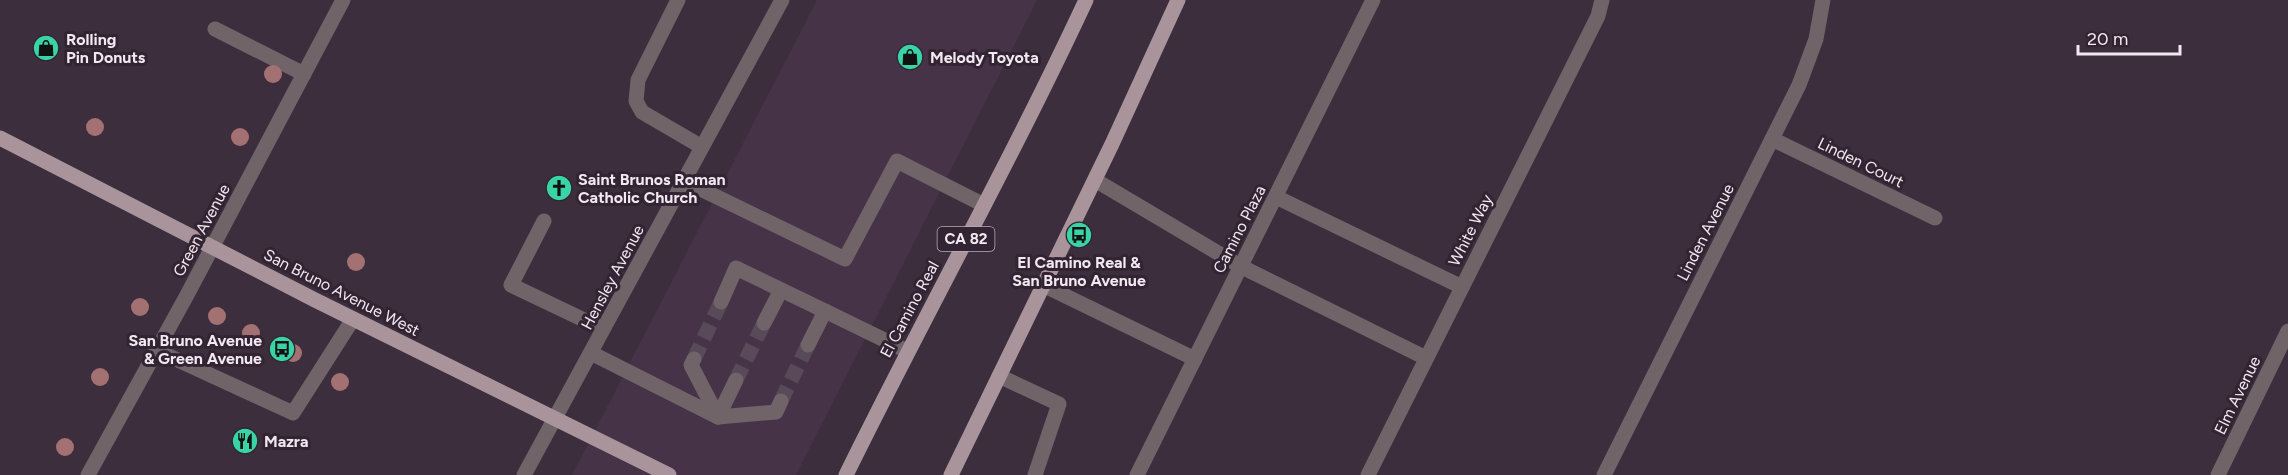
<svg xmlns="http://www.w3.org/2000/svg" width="2288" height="475" font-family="Figtree,sans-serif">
  <rect width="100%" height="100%" fill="#3d2e3d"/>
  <path fill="#473348" d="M817 0H1037L796 475H572Z"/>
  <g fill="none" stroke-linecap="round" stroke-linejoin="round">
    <g stroke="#584a58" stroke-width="15" stroke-dasharray="15 8" stroke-linecap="butt">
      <path d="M694 359 721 302"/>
      <path d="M736 380 764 323"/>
      <path d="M781 401 808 345"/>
    </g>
    <g stroke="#706468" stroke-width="15">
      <path d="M678 0 638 80 636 101 642 112 702 147"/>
      <path d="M215 29 304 74"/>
      <path d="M1772 139 1935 218"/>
      <path d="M1095 180 1240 266 1426 358"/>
      <path d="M684 181 845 259 897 161 984 205"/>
      <path d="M1276 197 1462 287"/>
      <path d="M544 221 511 285 603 329"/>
      <path d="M1043 285 1195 359"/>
      <path d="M721 302 736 268 825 311 808 345"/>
      <path d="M825 311 907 351"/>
      <path d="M764 323 781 290"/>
      <path d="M156 350 293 413 353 319"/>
      <path d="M591 353 718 417 776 412 781 401"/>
      <path d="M694 359 691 365 718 417"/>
      <path d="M999 376 1059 404 1035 475"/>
      <path d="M718 417 736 380"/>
      <path d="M88 475 187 295 343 0"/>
      <path d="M524 475 782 0"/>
      <path d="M1137 475 1373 0"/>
      <path d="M1368 475 1598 16 1602 0"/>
      <path d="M1604 475 1799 85 1816 39 1823 0"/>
      <path d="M2218 475 2288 331"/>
    </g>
    <g stroke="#aa949b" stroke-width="15">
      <path d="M0 138 315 300 669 475"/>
      <path d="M846 475C924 316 1011 161 1086 0"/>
      <path d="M951 475 1112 144 1178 0"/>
    </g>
  </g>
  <g fill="#a37172">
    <circle cx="273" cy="74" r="9"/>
    <circle cx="95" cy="127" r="9"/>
    <circle cx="240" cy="137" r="9"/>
    <circle cx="356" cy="262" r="9"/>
    <circle cx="140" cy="307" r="9"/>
    <circle cx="217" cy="316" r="9"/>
    <circle cx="251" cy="333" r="9"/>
    <circle cx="293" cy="353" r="9"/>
    <circle cx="100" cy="377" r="9"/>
    <circle cx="340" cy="382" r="9"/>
    <circle cx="65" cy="447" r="9"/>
  </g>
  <defs>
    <g id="shop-disc" transform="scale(1.35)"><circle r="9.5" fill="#39d4a5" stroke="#322433"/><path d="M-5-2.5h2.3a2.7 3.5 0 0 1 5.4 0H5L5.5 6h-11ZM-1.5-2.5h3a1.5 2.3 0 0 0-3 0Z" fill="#111"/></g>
    <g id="church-disc" transform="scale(1.35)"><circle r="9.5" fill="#39d4a5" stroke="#322433"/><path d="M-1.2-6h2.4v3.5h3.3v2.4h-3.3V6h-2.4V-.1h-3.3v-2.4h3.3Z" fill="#111"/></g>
    <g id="bus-disc" transform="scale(1.35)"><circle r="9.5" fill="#39d4a5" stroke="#322433"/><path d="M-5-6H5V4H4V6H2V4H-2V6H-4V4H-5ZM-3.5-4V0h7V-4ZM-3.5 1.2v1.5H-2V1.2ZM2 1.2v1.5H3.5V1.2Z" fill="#111"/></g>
    <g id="restaurant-disc" transform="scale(1.35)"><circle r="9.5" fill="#39d4a5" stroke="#322433"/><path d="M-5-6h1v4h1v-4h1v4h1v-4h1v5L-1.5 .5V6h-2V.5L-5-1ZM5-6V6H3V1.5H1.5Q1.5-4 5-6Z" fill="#111"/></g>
  </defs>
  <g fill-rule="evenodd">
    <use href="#shop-disc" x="46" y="48"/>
    <use href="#shop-disc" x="910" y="57"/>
    <use href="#church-disc" x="559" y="188"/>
    <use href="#bus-disc" x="1079" y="235"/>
    <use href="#bus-disc" x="282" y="349"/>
    <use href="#restaurant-disc" x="245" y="441"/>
  </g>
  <g text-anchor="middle" stroke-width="6" stroke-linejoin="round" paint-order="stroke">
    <rect fill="#322433" stroke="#b8adb9" stroke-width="1.5" x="937.5" y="227" width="57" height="24" rx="4.5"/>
    <g font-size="15" font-weight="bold" fill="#f2e8f2">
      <text x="966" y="244">CA 82</text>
    </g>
    <g font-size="16" font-weight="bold" fill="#f2e8f2" stroke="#322433" text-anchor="start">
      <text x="66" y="45">Rolling<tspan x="66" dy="18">Pin Donuts</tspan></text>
      <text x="930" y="63">Melody Toyota</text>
      <text x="578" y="185">Saint Brunos Roman<tspan x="578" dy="18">Catholic Church</tspan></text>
      <text x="1079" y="268" text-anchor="middle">El Camino Real &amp;<tspan x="1079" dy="18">San Bruno Avenue</tspan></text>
      <text x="262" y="346" text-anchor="end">San Bruno Avenue<tspan x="262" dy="18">&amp; Green Avenue</tspan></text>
      <text x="264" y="447">Mazra</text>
    </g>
    <g font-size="16" fill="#f2e8f2" stroke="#322433">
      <text transform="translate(1861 162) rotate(26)" y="6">Linden Court</text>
      <text transform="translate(1239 229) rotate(-63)" y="6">Camino Plaza</text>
      <text transform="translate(201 230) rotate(-62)" y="6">Green Avenue</text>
      <text transform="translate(1470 230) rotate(-63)" y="6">White Way</text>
      <text transform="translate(1705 232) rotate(-63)" y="6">Linden Avenue</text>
      <text transform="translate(612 277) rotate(-62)" y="6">Hensley Avenue</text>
      <text transform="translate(342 292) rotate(27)" y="6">San Bruno Avenue West</text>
      <text transform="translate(909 309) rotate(-62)" y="6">El Camino Real</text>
      <text transform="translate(2237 395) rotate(-64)" y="6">Elm Avenue</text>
    </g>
  </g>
  <path d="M2078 45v9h102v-9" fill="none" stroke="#f2e8f2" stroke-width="3"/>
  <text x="2087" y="45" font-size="18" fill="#f2e8f2" stroke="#322433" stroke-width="4.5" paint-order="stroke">20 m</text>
</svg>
